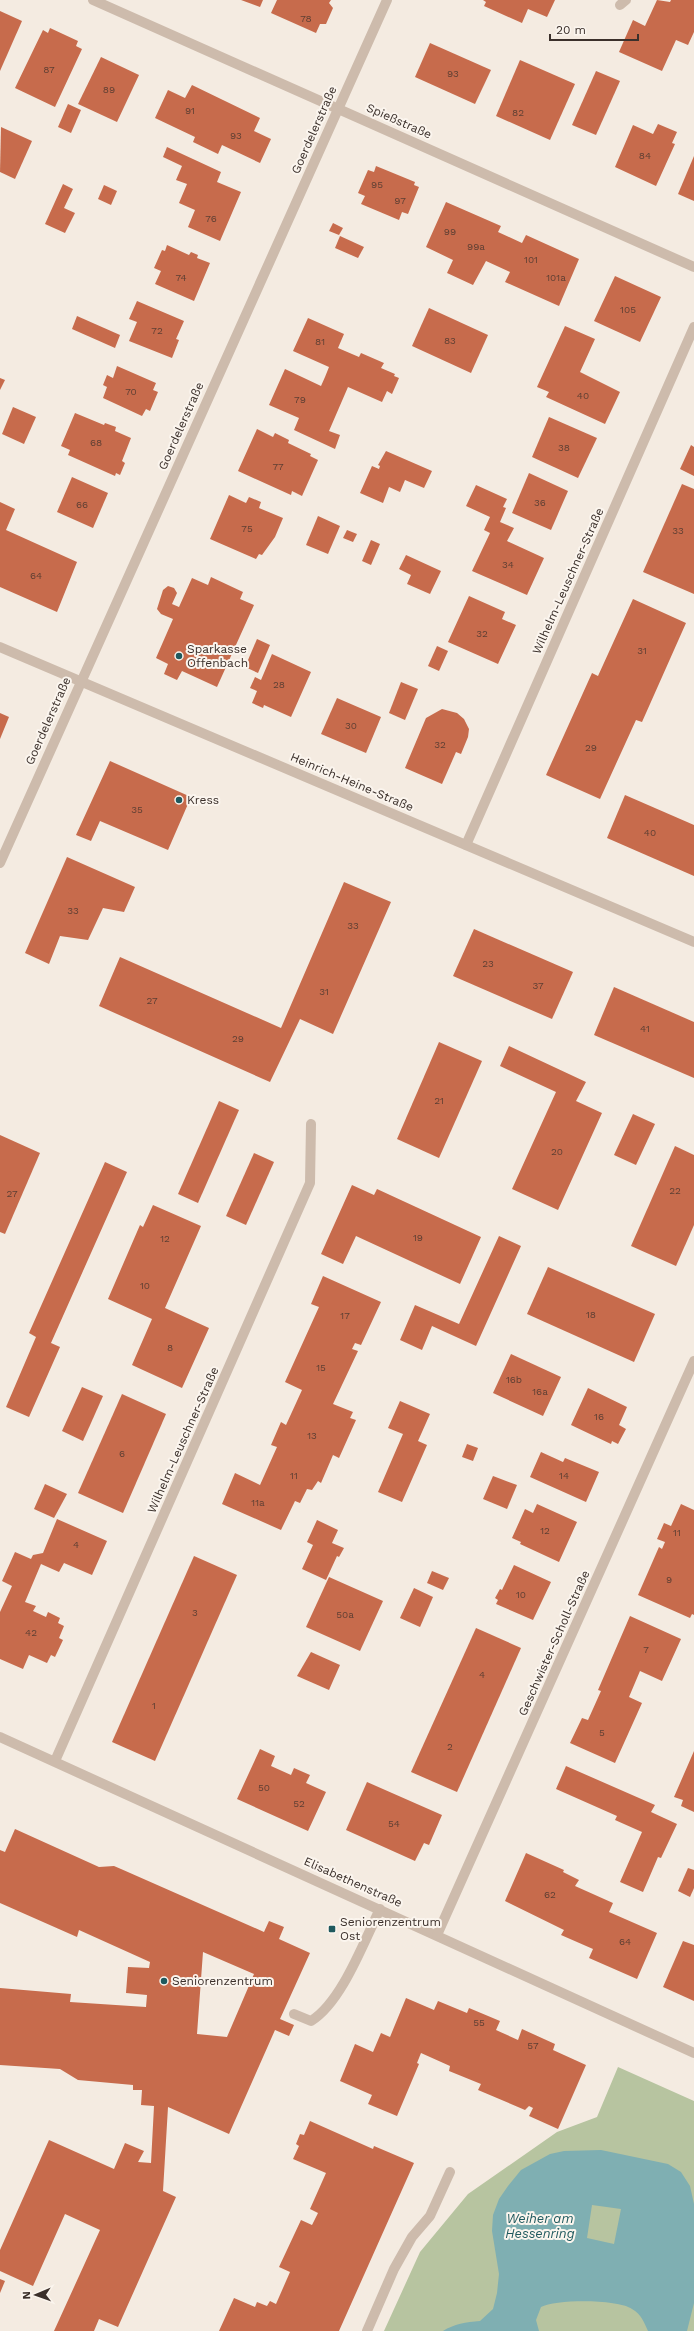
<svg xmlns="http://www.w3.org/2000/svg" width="694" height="2331" font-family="'Work Sans',sans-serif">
  <rect width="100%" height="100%" fill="#f4ebe1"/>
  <path fill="#b7c4a0" d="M618 2067 694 2101V2331H384L420 2252 468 2194 557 2132 597 2117Z"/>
  <path fill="#7fafb2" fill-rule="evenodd" d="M601 2150 668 2164 681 2172 690 2186 694 2204V2303L687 2331H648C644 2322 641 2314 632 2309 618 2299 556 2299 541 2307L536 2320 539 2331H443C454 2324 466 2322 480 2321L493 2309 497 2293 499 2274 492 2231 493 2215 499 2199 508 2186 521 2170 550 2154 564 2151ZM592 2205 621 2209 614 2244 587 2238Z"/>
  <g fill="#c76b4c" fill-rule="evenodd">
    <path d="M241 0H263L260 7Z"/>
    <path d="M277 0H331L329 3 333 8 326 24H320L316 33 271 13Z"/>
    <path d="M483 0H555L547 17 528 9 522 23 484 6 486 2Z"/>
    <path d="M657 0 670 2 671 0H694V32L688 45 676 40 662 71 619 52 633 20 645 26Z"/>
    <path d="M0 11 22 21 0 71Z"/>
    <path d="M50 28 78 41 76 46 82 49 55 107 15 88 43 30 48 33Z"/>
    <path d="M430 43 491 70 475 104 415 77Z"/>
    <path d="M101 57 139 75 117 122 78 104Z"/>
    <path d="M520 60 575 84 550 140 496 116Z"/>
    <path d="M596 71 620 81 596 135 572 125Z"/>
    <path d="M192 85 260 118 254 131 271 139 260 163 222 145 218 154 193 142 195 137 155 118 168 90 185 98Z"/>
    <path d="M68 104 81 110 71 133 58 127Z"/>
    <path d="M658 124 677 132 672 143 675 144 656 186 615 167 633 125 653 134Z"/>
    <path d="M1 127 32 141 15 179 0 172Z"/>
    <path d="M167 147 221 172 217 182 241 192 220 241 188 227 195 210 179 203 187 184 176 180 182 166 163 157Z"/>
    <path d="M694 156V201L678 194Z"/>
    <path d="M376 166 415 182 414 185 419 187 408 214 402 212 399 220 361 204 365 196 358 193 368 170 374 172Z"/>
    <path d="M63 184 73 189 64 208 75 213 65 233 45 224Z"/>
    <path d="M104 185 117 191 111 205 98 199Z"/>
    <path d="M446 202 501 226 498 232 522 243 526 235 579 259 559 306 505 282 510 272 486 261 473 285 447 273 453 260 426 247Z"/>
    <path d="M333 223 343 228 339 235 329 231Z"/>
    <path d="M340 236 364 247 358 258 335 248Z"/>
    <path d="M167 245 189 255 191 252 198 255 197 258 210 263 194 301 155 284 161 271 154 268 162 250 165 251Z"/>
    <path d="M615 276 661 297 640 342 594 321Z"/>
    <path d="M137 301 184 321 176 339 179 340 172 358 129 341 137 322 129 319Z"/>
    <path d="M429 308 488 335 471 373 412 346Z"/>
    <path d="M77 316 120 335 115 348 72 329Z"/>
    <path d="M308 318 344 334 338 348 359 357 361 353 384 363 381 368 395 374 394 376 399 378 392 394 387 391 382 402 348 387 329 431 340 435 335 449 294 430 299 418 269 405 285 369 321 386 325 377 329 367 293 351Z"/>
    <path d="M565 326 595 339 580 372 620 392 605 424 546 397 549 392 537 387Z"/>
    <path d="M117 366 156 383 153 390 158 392 150 411 146 409 142 416 103 398 107 387 103 385 107 375 113 378Z"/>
    <path d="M0 378 5 380 0 390Z"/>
    <path d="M13 407 36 417 24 444 2 434Z"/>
    <path d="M75 413 104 425 105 423 116 427 115 431 131 438 122 461 125 463 120 475 116 473 115 476 68 455 70 450 61 446Z"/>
    <path d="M549 417 597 438 578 478 532 457Z"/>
    <path d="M257 429 273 437 275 433 289 440 288 443 311 454 310 456 318 460 302 496 292 491 291 495 238 471Z"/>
    <path d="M691 445 694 447V476L680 469Z"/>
    <path d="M386 451 432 471 424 488 405 480 400 492 389 487 383 503 360 493 372 466 379 469 380 466 378 465Z"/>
    <path d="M529 473 568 491 551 530 512 513Z"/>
    <path d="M72 477 108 493 93 528 57 512Z"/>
    <path d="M682 484 694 489V594L643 572Z"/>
    <path d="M476 485 507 499 503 507 506 508 500 522 514 528 507 541 544 558 527 595 472 571 490 533 484 530 490 517 466 506Z"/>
    <path d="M229 495 246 503 249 497 261 502 259 508 283 518 275 537 262 555 259 554 256 559 210 539Z"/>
    <path d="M0 502 15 509 6 530 77 562 57 612 0 587Z"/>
    <path d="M318 516 340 526 328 554 306 545Z"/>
    <path d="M347 530 357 534 353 542 343 538Z"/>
    <path d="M371 540 380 544 371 565 362 561Z"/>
    <path d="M406 555 441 571 430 594 407 584 411 575 399 569Z"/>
    <path d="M211 577 243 592 240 599 254 605 217 687 182 671 177 680 164 674 168 664 156 658 173 619 161 614 157 609 163 590 168 586 174 588 177 593 172 604 179 607 192 578 208 585Z"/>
    <path d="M469 596 505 612 502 619 516 625 498 664 448 642Z"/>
    <path d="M633 599 686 623 642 722 636 720 600 799 546 775 592 673 598 676Z"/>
    <path d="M257 639 270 645 258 673 245 667Z"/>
    <path d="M437 646 448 651 439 671 428 666Z"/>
    <path d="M272 654 311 672 291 717 264 705 263 708 252 703 257 691 250 688 255 677 261 680Z"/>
    <path d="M401 682 418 689 405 720 389 713Z"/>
    <path d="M337 698 381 717 366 753 321 734Z"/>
    <path d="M442 709 457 713 464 719 469 729 468 737 461 754 456 752 442 784 405 768 426 718Z"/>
    <path d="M0 713 9 717 0 739Z"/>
    <path d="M110 761 191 797 168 850 100 821 91 841 76 835Z"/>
    <path d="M625 795 694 825V876L607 838Z"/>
    <path d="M67 857 135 887 124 912 103 908 88 940 60 936 49 964 25 953Z"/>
    <path d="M344 882 391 902 333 1034 300 1019 270 1082 99 1006 120 957 281 1028Z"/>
    <path d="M474 929 573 972 552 1019 453 976Z"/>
    <path d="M614 987 694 1022V1078L594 1035Z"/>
    <path d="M439 1042 482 1061 439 1158 397 1139Z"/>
    <path d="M509 1046 586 1082 576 1101 602 1113 558 1210 512 1189 556 1092 500 1066Z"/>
    <path d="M219 1101 239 1110 198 1203 178 1194Z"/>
    <path d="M633 1114 655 1124 636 1165 614 1155Z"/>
    <path d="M0 1135 40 1153 5 1234 0 1232Z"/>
    <path d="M675 1146 694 1155V1225L676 1266 631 1246Z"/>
    <path d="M254 1153 274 1162 246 1225 226 1216Z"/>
    <path d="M105 1162 127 1172 51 1343 60 1347 29 1417 6 1407 36 1337 29 1333Z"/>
    <path d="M352 1185 374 1195 377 1189 481 1237 460 1284 356 1236 343 1264 321 1254Z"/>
    <path d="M153 1205 201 1226 165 1308 209 1328 182 1388 132 1365 152 1319 108 1299 140 1225 143 1227Z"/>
    <path d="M499 1236 521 1246 476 1346 432 1326 422 1350 400 1340 415 1305 459 1324Z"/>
    <path d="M548 1267 655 1314 634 1362 527 1314Z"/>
    <path d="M323 1276 381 1302 361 1345 355 1343 352 1349 358 1351 333 1404 353 1412 350 1418 356 1420 339 1458 333 1455 321 1483 318 1481 312 1490 307 1489 300 1503 295 1501 281 1530 222 1504 235 1473 260 1485 277 1447 271 1445 281 1422 286 1425 302 1390 285 1382 319 1307 311 1304Z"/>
    <path d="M511 1354 561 1377 543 1416 493 1393Z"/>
    <path d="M82 1387 103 1396 83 1441 62 1431Z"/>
    <path d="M588 1388 627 1407 619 1425 626 1429 618 1444 612 1441 611 1444 571 1425Z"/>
    <path d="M122 1394 166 1414 123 1513 78 1493Z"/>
    <path d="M400 1401 430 1414 418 1441 427 1445 402 1502 378 1492 403 1434 388 1428Z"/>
    <path d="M467 1444 478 1448 473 1461 462 1457Z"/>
    <path d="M541 1452 563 1462 565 1458 599 1472 586 1502 530 1477Z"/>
    <path d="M493 1476 517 1485 507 1509 483 1499Z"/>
    <path d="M45 1484 67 1494 54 1518 34 1509Z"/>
    <path d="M537 1504 577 1522 559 1562 520 1544 521 1542 512 1538 525 1509 533 1513Z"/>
    <path d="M681 1504 694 1510V1615L692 1614 690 1618 638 1595 659 1547 662 1549 665 1542 657 1539 664 1523 671 1526Z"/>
    <path d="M57 1519 107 1541 92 1575 64 1563 59 1572 41 1564 25 1602 36 1606 33 1611 46 1617 48 1612 60 1618 58 1623 64 1626 59 1638 63 1640 55 1657 51 1655 47 1663 29 1655 23 1669 0 1659V1612L12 1586 2 1581 15 1552 31 1559 33 1555 43 1553Z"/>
    <path d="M317 1520 338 1530 332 1543 344 1548 339 1557 337 1556 326 1580 302 1569 313 1545 307 1542Z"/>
    <path d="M194 1556 237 1575 155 1761 112 1742Z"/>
    <path d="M514 1565 551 1582 533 1620 496 1604 498 1600 495 1598 500 1589 502 1590Z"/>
    <path d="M432 1571 449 1578 443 1590 427 1583Z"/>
    <path d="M329 1577 383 1601 360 1651 306 1627Z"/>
    <path d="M414 1588 433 1597 420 1627 400 1618Z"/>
    <path d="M630 1616 681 1639 662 1681 640 1671 629 1697 642 1703 615 1763 570 1743 582 1718 588 1720 601 1691 598 1690Z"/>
    <path d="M476 1628 521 1648 457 1792 411 1772Z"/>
    <path d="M311 1652 340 1665 329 1690 297 1676Z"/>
    <path d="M260 1749 275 1756 271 1766 291 1775 294 1768 310 1775 306 1783 326 1792 308 1831 237 1799Z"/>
    <path d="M694 1751V1812L681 1806 683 1800 674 1797Z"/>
    <path d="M566 1766 655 1805 651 1812 677 1824 661 1858 658 1857 643 1892 620 1882 642 1832 615 1820 617 1816 556 1789Z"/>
    <path d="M367 1782 442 1815 429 1845 424 1843 415 1861 346 1830Z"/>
    <path d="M15 1829 99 1867 114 1866 121 1869 264 1932 269 1921 284 1927 279 1939 310 1953 280 2019 294 2025 289 2036 275 2030 229 2134 168 2107 163 2191 176 2197 118 2327 99 2319 94 2331H54L100 2230 65 2214 33 2286 0 2271V2250L49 2140 114 2169 125 2143 144 2151 138 2162 151 2163 154 2106 141 2105 142 2090H133V2085L78 2080 60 2069 0 2065V1988L71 1994 70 2002 146 2007 147 1995 126 1993 128 1967 149 1968 150 1962 79 1930 77 1937 0 1903V1850L5 1852ZM203 1952 254 1974 227 2037 197 2034Z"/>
    <path d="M526 1853 564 1870 563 1872 579 1880 575 1886 613 1903 609 1912 657 1933 637 1979 589 1958 593 1949 561 1935 564 1930 505 1901Z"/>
    <path d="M688 1868 694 1870V1888L690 1897 678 1891Z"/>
    <path d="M683 1941 694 1945V2001L663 1987Z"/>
    <path d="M406 1998 434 2010 438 2001 467 2013 469 2008 500 2021 496 2030 518 2040 522 2029 555 2044 553 2050 586 2065 558 2129 529 2116 533 2108 529 2106 525 2110 478 2090 481 2084 449 2071 450 2066 421 2053 417 2063 419 2064 397 2116 368 2104 372 2095 340 2081 355 2044 373 2052 381 2033 390 2037Z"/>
    <path d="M310 2121 373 2149 374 2146 414 2163 339 2331H219L234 2298 255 2307 257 2302 267 2306 270 2301 276 2304 290 2272 279 2267 301 2220 312 2225 318 2213 310 2209 326 2173 293 2159 299 2146 296 2144 300 2134 304 2135Z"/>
    <path d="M0 2279 5 2281 0 2293Z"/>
  </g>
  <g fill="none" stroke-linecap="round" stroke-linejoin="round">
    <g stroke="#cdbbac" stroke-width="10">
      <path d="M93 0 694 267"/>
      <path d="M620 5 626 0"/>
      <path d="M0 647 694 942"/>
      <path d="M466 845 694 327"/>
      <path d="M0 863 387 0"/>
      <path d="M0 1737 694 2053"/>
      <path d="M55 1761 310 1183 311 1124"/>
      <path d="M437 1935 694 1361"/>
      <path d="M294 2014 311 2021C342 2002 364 1941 380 1909"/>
      <path d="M367 2331 394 2269 412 2237 430 2216 450 2172"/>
    </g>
  </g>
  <g fill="#1f595e" stroke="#fbf5ee" stroke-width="1.5">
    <circle cx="179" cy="656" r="4"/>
    <circle cx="179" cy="800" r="4"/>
    <rect x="328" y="1925" width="8" height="8" rx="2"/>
    <circle cx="164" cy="1981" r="4"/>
  </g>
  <g text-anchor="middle" stroke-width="4" stroke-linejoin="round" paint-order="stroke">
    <g font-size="10" fill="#5e3f33">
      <text x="306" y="22">78</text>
      <text x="49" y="73">87</text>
      <text x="453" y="77">93</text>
      <text x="109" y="93">89</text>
      <text x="190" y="114">91</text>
      <text x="518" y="116">82</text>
      <text x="236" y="139">93</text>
      <text x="645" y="159">84</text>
      <text x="377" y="188">95</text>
      <text x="400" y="204">97</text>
      <text x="211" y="222">76</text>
      <text x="450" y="235">99</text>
      <text x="476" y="250">99a</text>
      <text x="531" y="263">101</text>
      <text x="181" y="281">74</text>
      <text x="556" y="281">101a</text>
      <text x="628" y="313">105</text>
      <text x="157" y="334">72</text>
      <text x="450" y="344">83</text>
      <text x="320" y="345">81</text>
      <text x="131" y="395">70</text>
      <text x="583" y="399">40</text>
      <text x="300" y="403">79</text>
      <text x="96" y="446">68</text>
      <text x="564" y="451">38</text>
      <text x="278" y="470">77</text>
      <text x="540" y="506">36</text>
      <text x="82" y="508">66</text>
      <text x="247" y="532">75</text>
      <text x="678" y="534">33</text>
      <text x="508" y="568">34</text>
      <text x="36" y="579">64</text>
      <text x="482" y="637">32</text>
      <text x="642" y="654">31</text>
      <text x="279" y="688">28</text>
      <text x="351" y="729">30</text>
      <text x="440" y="748">32</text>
      <text x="591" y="751">29</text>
      <text x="137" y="813">35</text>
      <text x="650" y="836">40</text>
      <text x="73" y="914">33</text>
      <text x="353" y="929">33</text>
      <text x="488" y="967">23</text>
      <text x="538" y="989">37</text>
      <text x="324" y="995">31</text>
      <text x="152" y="1004">27</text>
      <text x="645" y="1032">41</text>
      <text x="238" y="1042">29</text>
      <text x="439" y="1104">21</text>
      <text x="557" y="1155">20</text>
      <text x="675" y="1194">22</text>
      <text x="12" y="1197">27</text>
      <text x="418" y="1241">19</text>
      <text x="165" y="1242">12</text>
      <text x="145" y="1289">10</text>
      <text x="591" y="1318">18</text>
      <text x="345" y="1319">17</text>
      <text x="170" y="1351">8</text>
      <text x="321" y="1371">15</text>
      <text x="514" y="1383">16b</text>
      <text x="540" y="1395">16a</text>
      <text x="599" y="1420">16</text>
      <text x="312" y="1439">13</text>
      <text x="122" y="1457">6</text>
      <text x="294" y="1479">11</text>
      <text x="564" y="1479">14</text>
      <text x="258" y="1506">11a</text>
      <text x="545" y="1534">12</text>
      <text x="677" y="1536">11</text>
      <text x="76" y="1548">4</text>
      <text x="669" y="1583">9</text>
      <text x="521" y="1598">10</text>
      <text x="195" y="1616">3</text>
      <text x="345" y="1618">50a</text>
      <text x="31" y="1636">42</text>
      <text x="646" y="1653">7</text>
      <text x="482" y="1678">4</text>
      <text x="154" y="1709">1</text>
      <text x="602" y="1736">5</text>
      <text x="450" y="1750">2</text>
      <text x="264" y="1791">50</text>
      <text x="299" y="1807">52</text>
      <text x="394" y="1827">54</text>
      <text x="550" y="1898">62</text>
      <text x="625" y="1945">64</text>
      <text x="479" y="2026">55</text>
      <text x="533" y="2049">57</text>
    </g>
    <g font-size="12" fill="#3b302b" stroke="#fbf5ee">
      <text transform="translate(399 121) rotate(24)" y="4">Spießstraße</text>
      <text transform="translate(314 130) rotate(-66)" y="4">Goerdelerstraße</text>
      <text transform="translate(181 426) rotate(-66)" y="4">Goerdelerstraße</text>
      <text transform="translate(568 581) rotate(-66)" y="4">Wilhelm-Leuschner-Straße</text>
      <text transform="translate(48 721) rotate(-66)" y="4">Goerdelerstraße</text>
      <text transform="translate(352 782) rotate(23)" y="4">Heinrich-Heine-Straße</text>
      <text transform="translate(183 1440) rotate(-66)" y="4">Wilhelm-Leuschner-Straße</text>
      <text transform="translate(554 1643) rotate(-66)" y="4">Geschwister-Scholl-Straße</text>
      <text transform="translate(353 1882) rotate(24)" y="4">Elisabethenstraße</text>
    </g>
    <g font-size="12" fill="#3b302b" stroke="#fbf5ee" text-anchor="start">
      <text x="187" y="653">Sparkasse<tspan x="187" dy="14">Offenbach</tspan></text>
      <text x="187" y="804">Kress</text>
      <text x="340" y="1926">Seniorenzentrum<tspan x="340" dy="14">Ost</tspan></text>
      <text x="172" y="1985">Seniorenzentrum</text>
    </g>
    <g font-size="13" font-style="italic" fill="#1f595e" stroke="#fbf5ee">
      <text x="540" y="2223">Weiher am<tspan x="540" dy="15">Hessenring</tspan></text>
    </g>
  </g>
  <g transform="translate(36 2295) rotate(268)" stroke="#fbf5ee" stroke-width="3" paint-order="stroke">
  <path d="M0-3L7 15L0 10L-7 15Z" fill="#3b302b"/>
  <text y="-6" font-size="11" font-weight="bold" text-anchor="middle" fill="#3b302b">N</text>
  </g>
  <path d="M550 34v6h88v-6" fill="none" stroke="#3b302b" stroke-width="2"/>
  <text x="556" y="34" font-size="12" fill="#3b302b" stroke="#fbf5ee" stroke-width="3" paint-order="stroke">20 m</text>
</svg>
